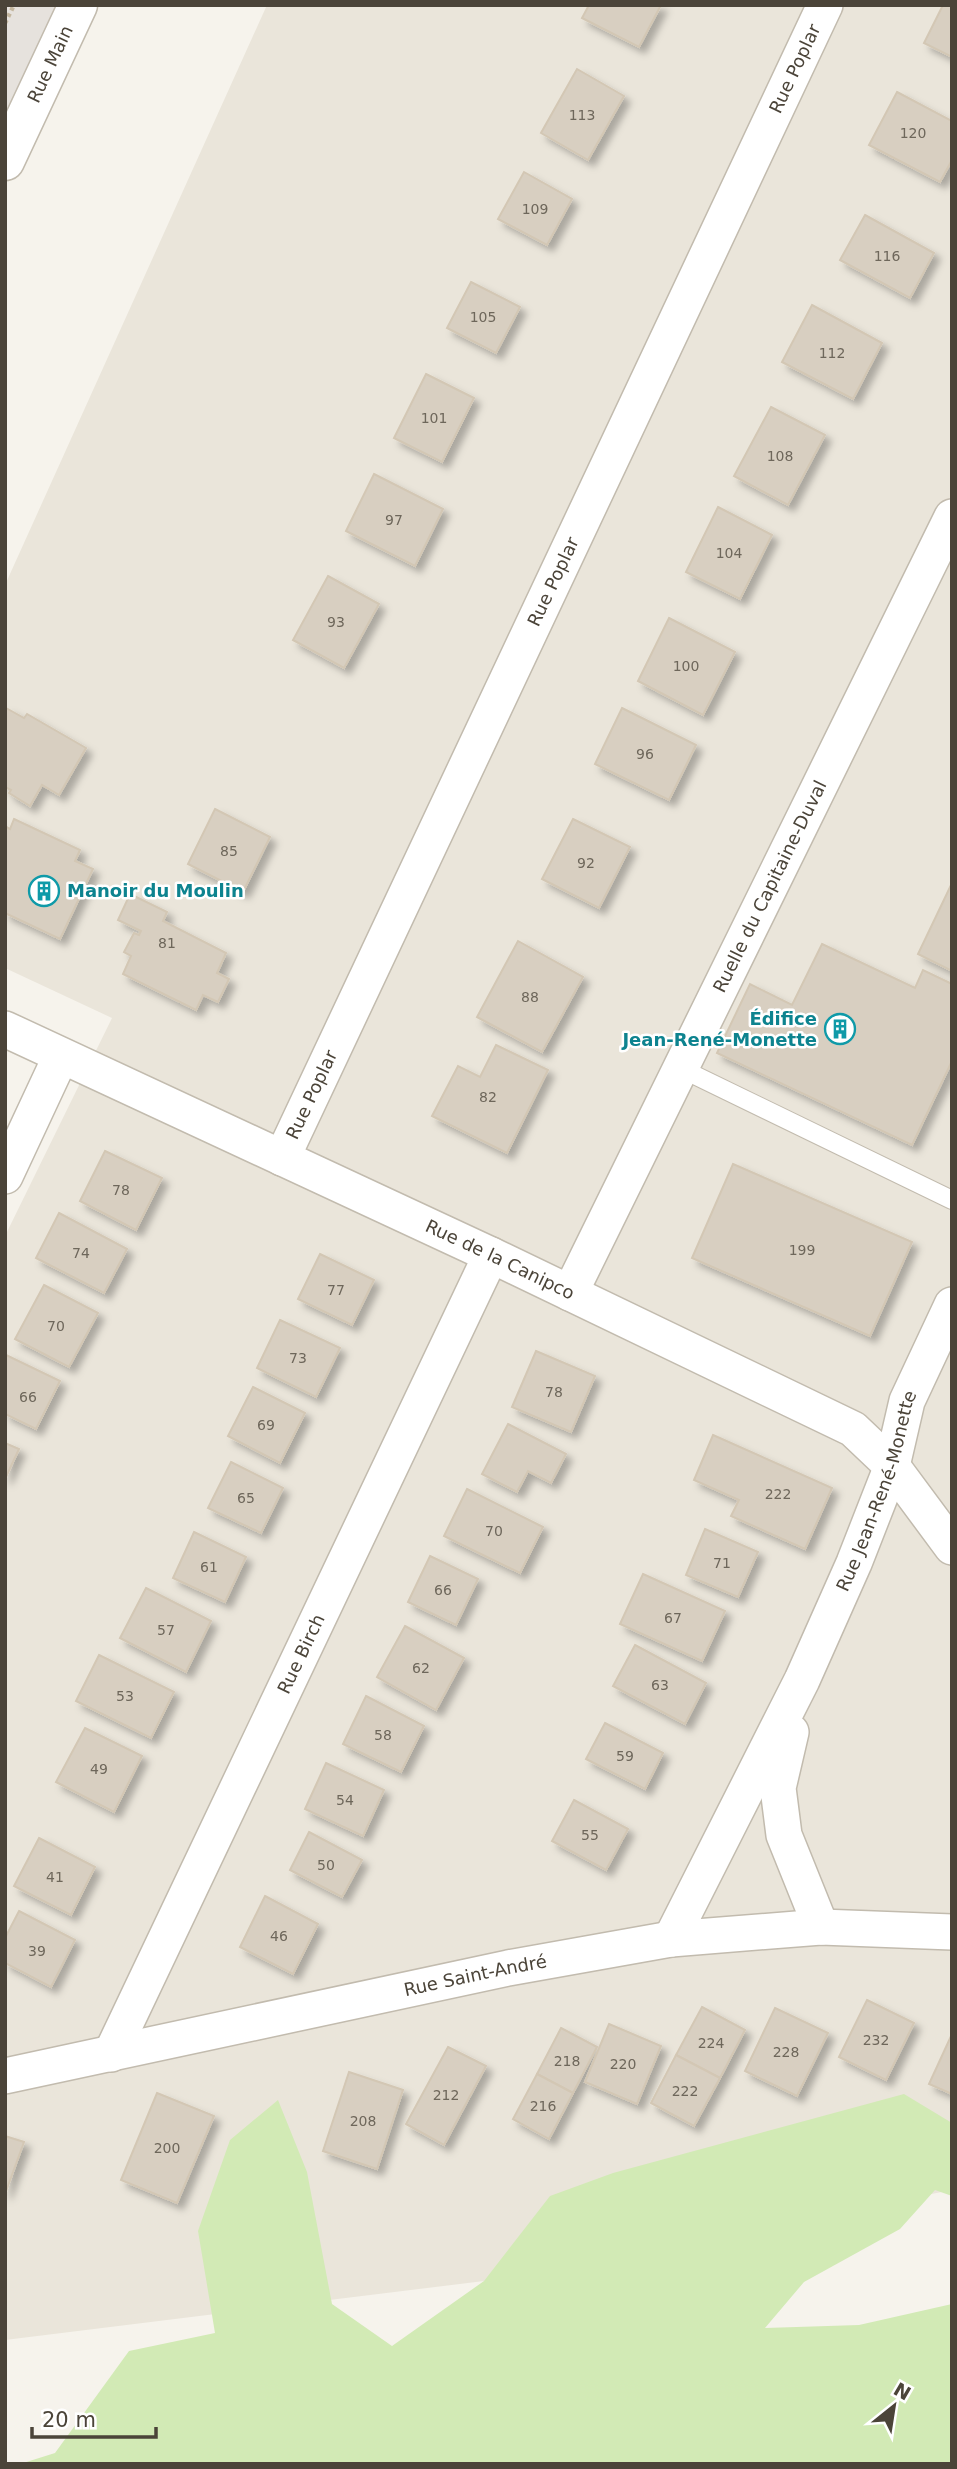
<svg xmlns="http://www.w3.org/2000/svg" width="957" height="2469" font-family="'DejaVu Sans',sans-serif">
  <defs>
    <filter id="shadow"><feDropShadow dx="6" dy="6" stdDeviation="3.5" flood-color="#0004"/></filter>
  </defs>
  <rect width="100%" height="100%" fill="#f6f3ec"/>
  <path fill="#eae5da" d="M267 5H952V2190L484 2281 5 2340V1236L112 1018 5 968V585Z"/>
  <path fill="#e6e2dd" d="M5 5H78L5 160Z"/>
  <path fill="#d2eab5" d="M904 2094 952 2123V2196L935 2190 900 2229 804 2282 765 2328 859 2325 952 2304V2464H20L55 2453 129 2351 215 2333 198 2231 230 2140 278 2100 307 2172 332 2304 392 2346 484 2281 550 2196 613 2173Z"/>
  <g fill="#d8cfc1" stroke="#d3c7b4" stroke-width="2" filter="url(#shadow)">
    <path d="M589 5H661L639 47 582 18Z"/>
    <path d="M943 5H952V57L924 43Z"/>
    <path d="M577 69 624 96 588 160 541 133Z"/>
    <path d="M897 92 952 121V160L940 182 869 145Z"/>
    <path d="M524 172 572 199 547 245 498 219Z"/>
    <path d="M865 215 934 253 910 298 840 260Z"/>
    <path d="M471 282 520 307 496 353 447 328Z"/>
    <path d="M812 305 882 343 853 399 782 362Z"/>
    <path d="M426 374 474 398 442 462 394 438Z"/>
    <path d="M771 407 825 435 788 505 734 476Z"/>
    <path d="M374 474 443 509 415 566 346 531Z"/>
    <path d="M718 507 772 535 740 599 686 572Z"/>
    <path d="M328 576 379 604 344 668 293 640Z"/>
    <path d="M669 618 735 652 703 715 638 681Z"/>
    <path d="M6 708 24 718 27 714 86 748 59 795 42 785 30 806 9 793 11 790 5 787Z"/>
    <path d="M622 708 696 745 669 800 595 764Z"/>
    <path d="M215 809 270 837 243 892 188 864Z"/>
    <path d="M14 819 80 850 75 861 93 869 60 939 5 913V826L10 829Z"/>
    <path d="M573 819 630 847 599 908 542 879Z"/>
    <path d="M952 883V971L918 954Z"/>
    <path d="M130 894 167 912 163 921 226 953 217 973 229 979 218 1002 203 995 196 1010 123 974 131 956 124 952 134 933 139 935 141 931 118 920Z"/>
    <path d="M518 941 583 977 542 1052 477 1017Z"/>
    <path d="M822 944 915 988 923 970 952 984V1061L912 1145 717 1053 750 984 792 1005Z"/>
    <path d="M496 1045 548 1070 507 1153 432 1116 458 1066 480 1077Z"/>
    <path d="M105 1151 162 1178 136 1230 80 1201Z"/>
    <path d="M733 1164 912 1242 870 1336 692 1258Z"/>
    <path d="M59 1213 127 1249 104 1293 36 1258Z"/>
    <path d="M320 1254 374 1280 352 1325 298 1299Z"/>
    <path d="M44 1285 98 1313 69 1367 15 1339Z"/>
    <path d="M280 1320 340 1348 316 1397 257 1368Z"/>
    <path d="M536 1351 595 1376 571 1432 512 1407Z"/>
    <path d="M6 1355 60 1381 36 1429 5 1414Z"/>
    <path d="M253 1387 305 1413 280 1463 228 1436Z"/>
    <path d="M508 1424 566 1454 551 1483 528 1471 517 1492 482 1474Z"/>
    <path d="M713 1435 832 1488 805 1549 731 1516 739 1500 694 1480Z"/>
    <path d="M5 1443 19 1449 5 1479Z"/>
    <path d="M231 1462 283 1488 261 1533 208 1508Z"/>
    <path d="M467 1489 543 1527 520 1573 444 1536Z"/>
    <path d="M705 1529 758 1552 738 1597 686 1575Z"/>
    <path d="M194 1532 246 1557 225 1602 173 1578Z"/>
    <path d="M430 1556 478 1579 456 1625 408 1602Z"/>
    <path d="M643 1574 725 1611 702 1661 620 1624Z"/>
    <path d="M146 1588 211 1621 186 1672 120 1638Z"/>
    <path d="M405 1626 464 1658 436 1710 377 1677Z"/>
    <path d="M635 1645 706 1683 685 1724 613 1686Z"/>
    <path d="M99 1655 174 1692 151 1738 76 1701Z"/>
    <path d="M366 1696 424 1726 401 1772 343 1744Z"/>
    <path d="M605 1723 663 1753 645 1789 586 1759Z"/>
    <path d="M85 1728 142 1756 114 1812 56 1782Z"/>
    <path d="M326 1763 384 1790 363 1836 305 1809Z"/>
    <path d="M574 1800 628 1829 606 1870 552 1841Z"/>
    <path d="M309 1832 362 1860 342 1897 290 1870Z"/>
    <path d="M39 1838 95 1867 71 1915 14 1886Z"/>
    <path d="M265 1896 318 1924 293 1974 240 1947Z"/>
    <path d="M19 1911 75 1940 51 1987 5 1963V1938Z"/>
    <path d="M867 2000 914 2023 886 2080 839 2057Z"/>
    <path d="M702 2007 745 2030 720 2078 676 2055Z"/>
    <path d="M775 2008 828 2033 797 2096 745 2071Z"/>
    <path d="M609 2024 661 2046 637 2104 585 2082Z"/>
    <path d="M561 2028 597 2047 573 2093 537 2074Z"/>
    <path d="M952 2034V2094L929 2084Z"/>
    <path d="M448 2047 486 2066 444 2145 406 2124Z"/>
    <path d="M676 2055 720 2078 694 2126 651 2103Z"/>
    <path d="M349 2072 403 2090 377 2169 323 2151Z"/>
    <path d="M537 2074 573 2093 549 2139 513 2119Z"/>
    <path d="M157 2093 214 2116 177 2203 121 2180Z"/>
    <path d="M5 2136 24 2142 5 2194Z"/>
  </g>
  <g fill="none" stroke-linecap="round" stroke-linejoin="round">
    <g stroke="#c2bbae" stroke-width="20">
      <path id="service" d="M680 1068 952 1200"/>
    </g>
    <g stroke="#c2bbae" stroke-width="38">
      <g id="minor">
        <path id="s1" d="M5 1029 491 1255 853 1429 892 1466 952 1547"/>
        <path id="s2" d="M282 1158 825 5"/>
        <path d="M5 1176 61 1056"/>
        <path id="s3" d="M570 1293 952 517"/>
        <path d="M791 1732 778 1788 784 1835 821 1927"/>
        <path id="s4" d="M671 1939 802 1680 854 1563 892 1466 907 1401 952 1305"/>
        <path id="s5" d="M111 2054 491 1255"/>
        <path id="s6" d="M5 2076 508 1968 671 1939 821 1927 952 1932"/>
      </g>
    </g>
    <g stroke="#c2bbae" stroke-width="41">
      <g id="tertiary">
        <path id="s7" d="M5 161 78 5"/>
      </g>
    </g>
    <path stroke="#c4b79f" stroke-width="4.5" stroke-dasharray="3.5 3.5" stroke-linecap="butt" d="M5 23 14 5"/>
    <use href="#service" stroke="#fff" stroke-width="18"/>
    <use href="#minor" stroke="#fff" stroke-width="35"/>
    <use href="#tertiary" stroke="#fff" stroke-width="38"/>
  </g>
  <defs>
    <g id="building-ring" transform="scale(1.575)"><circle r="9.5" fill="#fff" stroke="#0f9aa8" stroke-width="1.5"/><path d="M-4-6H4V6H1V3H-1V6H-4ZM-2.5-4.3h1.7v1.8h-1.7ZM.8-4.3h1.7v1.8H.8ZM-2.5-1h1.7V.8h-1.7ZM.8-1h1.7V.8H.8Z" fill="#0f9aa8"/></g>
  </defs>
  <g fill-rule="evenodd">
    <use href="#building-ring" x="44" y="891"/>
    <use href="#building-ring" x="840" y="1029"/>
  </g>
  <g text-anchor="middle" stroke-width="5" stroke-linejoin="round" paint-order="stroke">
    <g font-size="14" fill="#6e675b">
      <text x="582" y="120">113</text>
      <text x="913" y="138">120</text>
      <text x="535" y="214">109</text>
      <text x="887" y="261">116</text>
      <text x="483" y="322">105</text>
      <text x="832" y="358">112</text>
      <text x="434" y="423">101</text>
      <text x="780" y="461">108</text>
      <text x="394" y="525">97</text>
      <text x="729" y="558">104</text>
      <text x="336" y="627">93</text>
      <text x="686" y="671">100</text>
      <text x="645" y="759">96</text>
      <text x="229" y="856">85</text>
      <text x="586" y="868">92</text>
      <text x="167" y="948">81</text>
      <text x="530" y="1002">88</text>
      <text x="488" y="1102">82</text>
      <text x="121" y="1195">78</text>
      <text x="802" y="1255">199</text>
      <text x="81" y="1258">74</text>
      <text x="336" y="1295">77</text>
      <text x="56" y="1331">70</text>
      <text x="298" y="1363">73</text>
      <text x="554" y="1397">78</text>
      <text x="28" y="1402">66</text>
      <text x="266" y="1430">69</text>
      <text x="778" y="1499">222</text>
      <text x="246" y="1503">65</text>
      <text x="494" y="1536">70</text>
      <text x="722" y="1568">71</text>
      <text x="209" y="1572">61</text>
      <text x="443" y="1595">66</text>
      <text x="673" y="1623">67</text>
      <text x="166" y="1635">57</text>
      <text x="421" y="1673">62</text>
      <text x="660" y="1690">63</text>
      <text x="125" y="1701">53</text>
      <text x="383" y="1740">58</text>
      <text x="625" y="1761">59</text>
      <text x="99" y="1774">49</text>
      <text x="345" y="1805">54</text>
      <text x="590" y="1840">55</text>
      <text x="326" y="1870">50</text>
      <text x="55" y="1882">41</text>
      <text x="279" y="1941">46</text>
      <text x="37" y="1956">39</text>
      <text x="876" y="2045">232</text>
      <text x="711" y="2048">224</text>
      <text x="786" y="2057">228</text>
      <text x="567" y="2066">218</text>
      <text x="623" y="2069">220</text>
      <text x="685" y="2096">222</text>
      <text x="446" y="2100">212</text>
      <text x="543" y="2111">216</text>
      <text x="363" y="2126">208</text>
      <text x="167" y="2153">200</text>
    </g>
    <g font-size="18" fill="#4b4439" stroke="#fff">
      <text dy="6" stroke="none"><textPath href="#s7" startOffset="107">Rue Main</textPath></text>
      <text dy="6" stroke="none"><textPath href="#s2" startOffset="1204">Rue Poplar</textPath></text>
      <text dy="6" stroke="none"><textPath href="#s2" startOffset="637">Rue Poplar</textPath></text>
      <text dy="6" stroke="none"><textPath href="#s3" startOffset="453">Ruelle du Capitaine-Duval</textPath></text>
      <text dy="6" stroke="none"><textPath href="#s2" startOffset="70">Rue Poplar</textPath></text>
      <text dy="6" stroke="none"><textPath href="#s1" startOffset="546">Rue de la Canipco</textPath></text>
      <text dy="6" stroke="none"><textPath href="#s4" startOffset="494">Rue Jean-René-Monette</textPath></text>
      <text dy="6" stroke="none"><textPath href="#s5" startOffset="443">Rue Birch</textPath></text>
      <text dy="6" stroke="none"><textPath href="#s6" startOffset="481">Rue Saint-André</textPath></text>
    </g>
    <g font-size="18" font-weight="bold" fill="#0d838f" stroke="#fff" text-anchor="start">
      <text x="67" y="897">Manoir du Moulin</text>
      <text x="817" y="1025" text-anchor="end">Édifice<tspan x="817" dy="21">Jean-René-Monette</tspan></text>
    </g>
  </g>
  <rect width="957" height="2469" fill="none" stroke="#4b4439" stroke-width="14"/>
  <g transform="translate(894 2406) rotate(30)" stroke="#ffffff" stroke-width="5" paint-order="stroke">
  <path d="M0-5L12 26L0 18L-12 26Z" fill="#4b4439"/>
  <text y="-10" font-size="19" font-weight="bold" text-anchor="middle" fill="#4b4439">N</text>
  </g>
  <path d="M32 2427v10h124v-10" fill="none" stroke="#4b4439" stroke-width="3.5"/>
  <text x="42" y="2427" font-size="21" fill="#4b4439" stroke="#ffffff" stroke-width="5" paint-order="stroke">20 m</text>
</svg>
